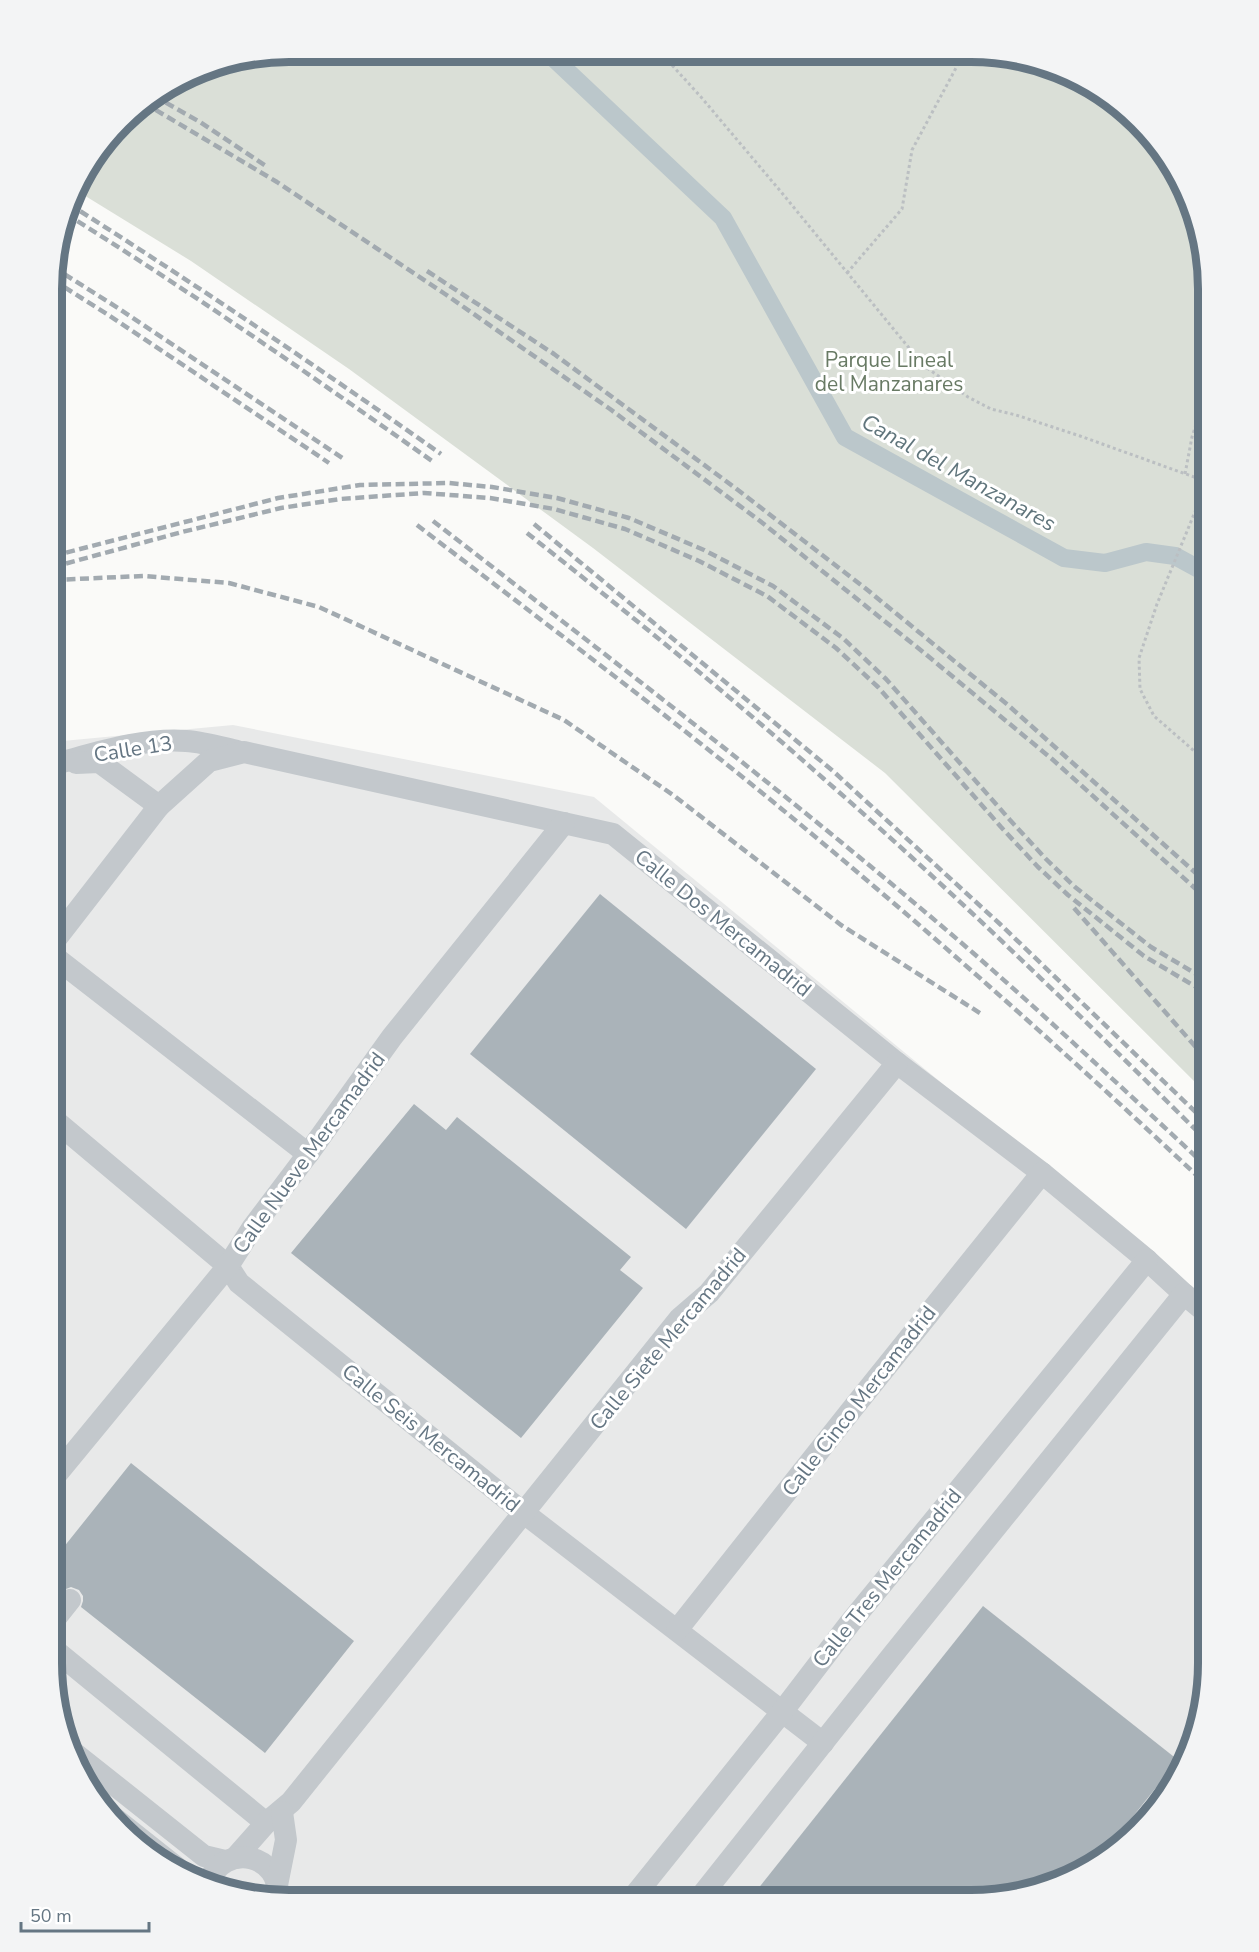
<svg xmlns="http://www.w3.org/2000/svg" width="1259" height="1952" font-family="'Nunito Sans',sans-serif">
  <rect width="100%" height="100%" fill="#fafaf8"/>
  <path fill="#e8e9e9" d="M233 725 594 797 1208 1302 1207 1679 1195 1740 1168 1796 1127 1842 1062 1883 971 1901 258 1899 198 1883 100 1808 69 1755 51 1663 52 742Z"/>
  <path fill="#dadfd7" d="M289 51 1002 53 1062 69 1115 100 1159 144 1190 197 1208 289V1095L885 773 593 548 349 369 191 261 74 189 76 183 132 110 198 69Z"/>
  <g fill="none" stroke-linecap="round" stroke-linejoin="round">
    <path stroke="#bbc7cb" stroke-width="18" d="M547 52 723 218 845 437 1064 558 1105 563 1146 552 1175 556 1208 574"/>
  </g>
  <g fill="#aab3b9">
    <path d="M600 894 816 1069 686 1229 470 1054Z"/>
    <path d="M414 1104 446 1130 457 1117 631 1257 620 1270 643 1288 521 1438 291 1253Z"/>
    <path d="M131 1463 354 1641 265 1753 81 1607 83 1601V1596L79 1590 71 1587 61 1591 51 1583V1563Z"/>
    <path d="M983 1606 1178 1760 1099 1859 1062 1883 971 1901 749 1900Z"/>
  </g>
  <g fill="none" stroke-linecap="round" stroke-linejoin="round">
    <g stroke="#bbbfc2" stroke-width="3" stroke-dasharray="3 3" stroke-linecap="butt">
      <path d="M660 52 701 97 782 193 923 365 968 397 991 409 1016 415 1080 436 1208 482"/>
      <path d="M847 273 902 209 912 150 964 53"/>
      <path d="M1185 474 1192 437 1208 388"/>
      <path d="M1202 480 1197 507 1157 604 1139 658 1140 689 1154 716 1208 763"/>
    </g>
    <g stroke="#c3c8cc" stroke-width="22">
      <path d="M59 763C100 752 143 738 186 741 203 742 220 747 237 751"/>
      <path d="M76 763 99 762 159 806"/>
      <path d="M52 944 159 806 209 761 244 752 613 834 897 1063 1042 1173 1147 1260 1184 1294 1208 1314"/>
      <path d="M52 955 308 1154"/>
      <path d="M52 1118 228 1266 239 1283 524 1513 823 1743"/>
      <path d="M51 1481 228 1266 253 1227 308 1154 392 1037 564 823"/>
      <path d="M51 1624 70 1600"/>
      <path d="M677 1630 853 1408 1042 1173"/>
      <path d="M51 1647 266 1823"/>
      <path d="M68 1748 204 1856 225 1861"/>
      <path d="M98 1805 190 1878"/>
      <path d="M235 1858 266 1823 291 1802 680 1318 709 1293 897 1063"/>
      <path d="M207 1885C224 1839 284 1855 277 1899"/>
      <path d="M277 1885 286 1840 282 1812"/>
      <path d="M631 1900 782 1712 850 1623 1147 1260"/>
      <path d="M698 1900 891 1657 1184 1294"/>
    </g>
    <g stroke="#a2aab0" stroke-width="4.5" stroke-dasharray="9 4.5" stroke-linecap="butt">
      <path d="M154 96 200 122 266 166"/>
      <path d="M144 103 277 182 445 294 610 409 760 521 923 652 1052 759 1208 900"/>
      <path d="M69 204C195 284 319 368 441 454"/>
      <path d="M66 214C191 292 312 376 432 461"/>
      <path d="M53 267 118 308 344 459"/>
      <path d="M427 271 554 354 738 490 865 588 1008 705 1208 884"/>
      <path d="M53 280 110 316 329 463"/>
      <path d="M433 521C615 662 798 802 972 952 1052 1022 1130 1095 1208 1168"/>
      <path d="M534 524 833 771 1001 925 1208 1124"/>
      <path d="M417 525C542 621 668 715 789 815 933 934 1072 1058 1208 1186"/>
      <path d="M527 533C628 613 728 694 824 779 957 895 1083 1018 1208 1142"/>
      <path d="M53 556 278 498 360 485 449 483 492 487 557 498 629 518 704 550 773 586 844 639 886 679 1010 820 1046 859 1075 887 1151 947 1208 981"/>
      <path d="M53 567 182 532 281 508 340 499 424 493 490 498 554 509 625 529 699 561 767 596 836 648 878 687 1001 827 1038 867 1068 895 1144 956 1208 994"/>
      <path d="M53 580 143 576 229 583 319 607 564 720 673 795 841 925 983 1015"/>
      <path d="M1074 908 1208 1061"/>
    </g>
  </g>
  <g text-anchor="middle" stroke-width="6" stroke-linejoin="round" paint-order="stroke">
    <g font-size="21" fill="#687a64" stroke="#fff">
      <text x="889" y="367">Parque Lineal<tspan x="889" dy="24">del Manzanares</tspan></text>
    </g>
    <g font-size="21" fill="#657683" stroke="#fff">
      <text transform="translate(133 749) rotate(-9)" y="7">Calle 13</text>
      <text transform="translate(723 923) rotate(39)" y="7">Calle Dos Mercamadrid</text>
      <text transform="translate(309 1153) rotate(-54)" y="7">Calle Nueve Mercamadrid</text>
      <text transform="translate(668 1339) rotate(-50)" y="7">Calle Siete Mercamadrid</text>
      <text transform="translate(859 1401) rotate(-52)" y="7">Calle Cinco Mercamadrid</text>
      <text transform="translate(431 1438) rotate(39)" y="7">Calle Seis Mercamadrid</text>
      <text transform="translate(887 1578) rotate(-51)" y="7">Calle Tres Mercamadrid</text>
    </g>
    <g font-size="22" font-style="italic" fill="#60757c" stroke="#fff">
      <text transform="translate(959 472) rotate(29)" y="8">Canal del Manzanares</text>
    </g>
  </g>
  <path d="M0 0H1259V1952H0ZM289 62H971A227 227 0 0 1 1198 289V1663A227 227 0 0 1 971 1890H289A227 227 0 0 1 62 1663V289A227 227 0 0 1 289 62Z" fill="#f3f4f5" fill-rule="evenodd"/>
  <path fill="none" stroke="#657683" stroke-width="8" d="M289 62H971A227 227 0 0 1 1198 289V1663A227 227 0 0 1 971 1890H289A227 227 0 0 1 62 1663V289A227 227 0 0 1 289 62Z"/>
  <path d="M21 1922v9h128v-9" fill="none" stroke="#657683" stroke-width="3"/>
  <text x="30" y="1922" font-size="18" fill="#657683" stroke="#ffffff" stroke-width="4.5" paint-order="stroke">50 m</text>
</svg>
